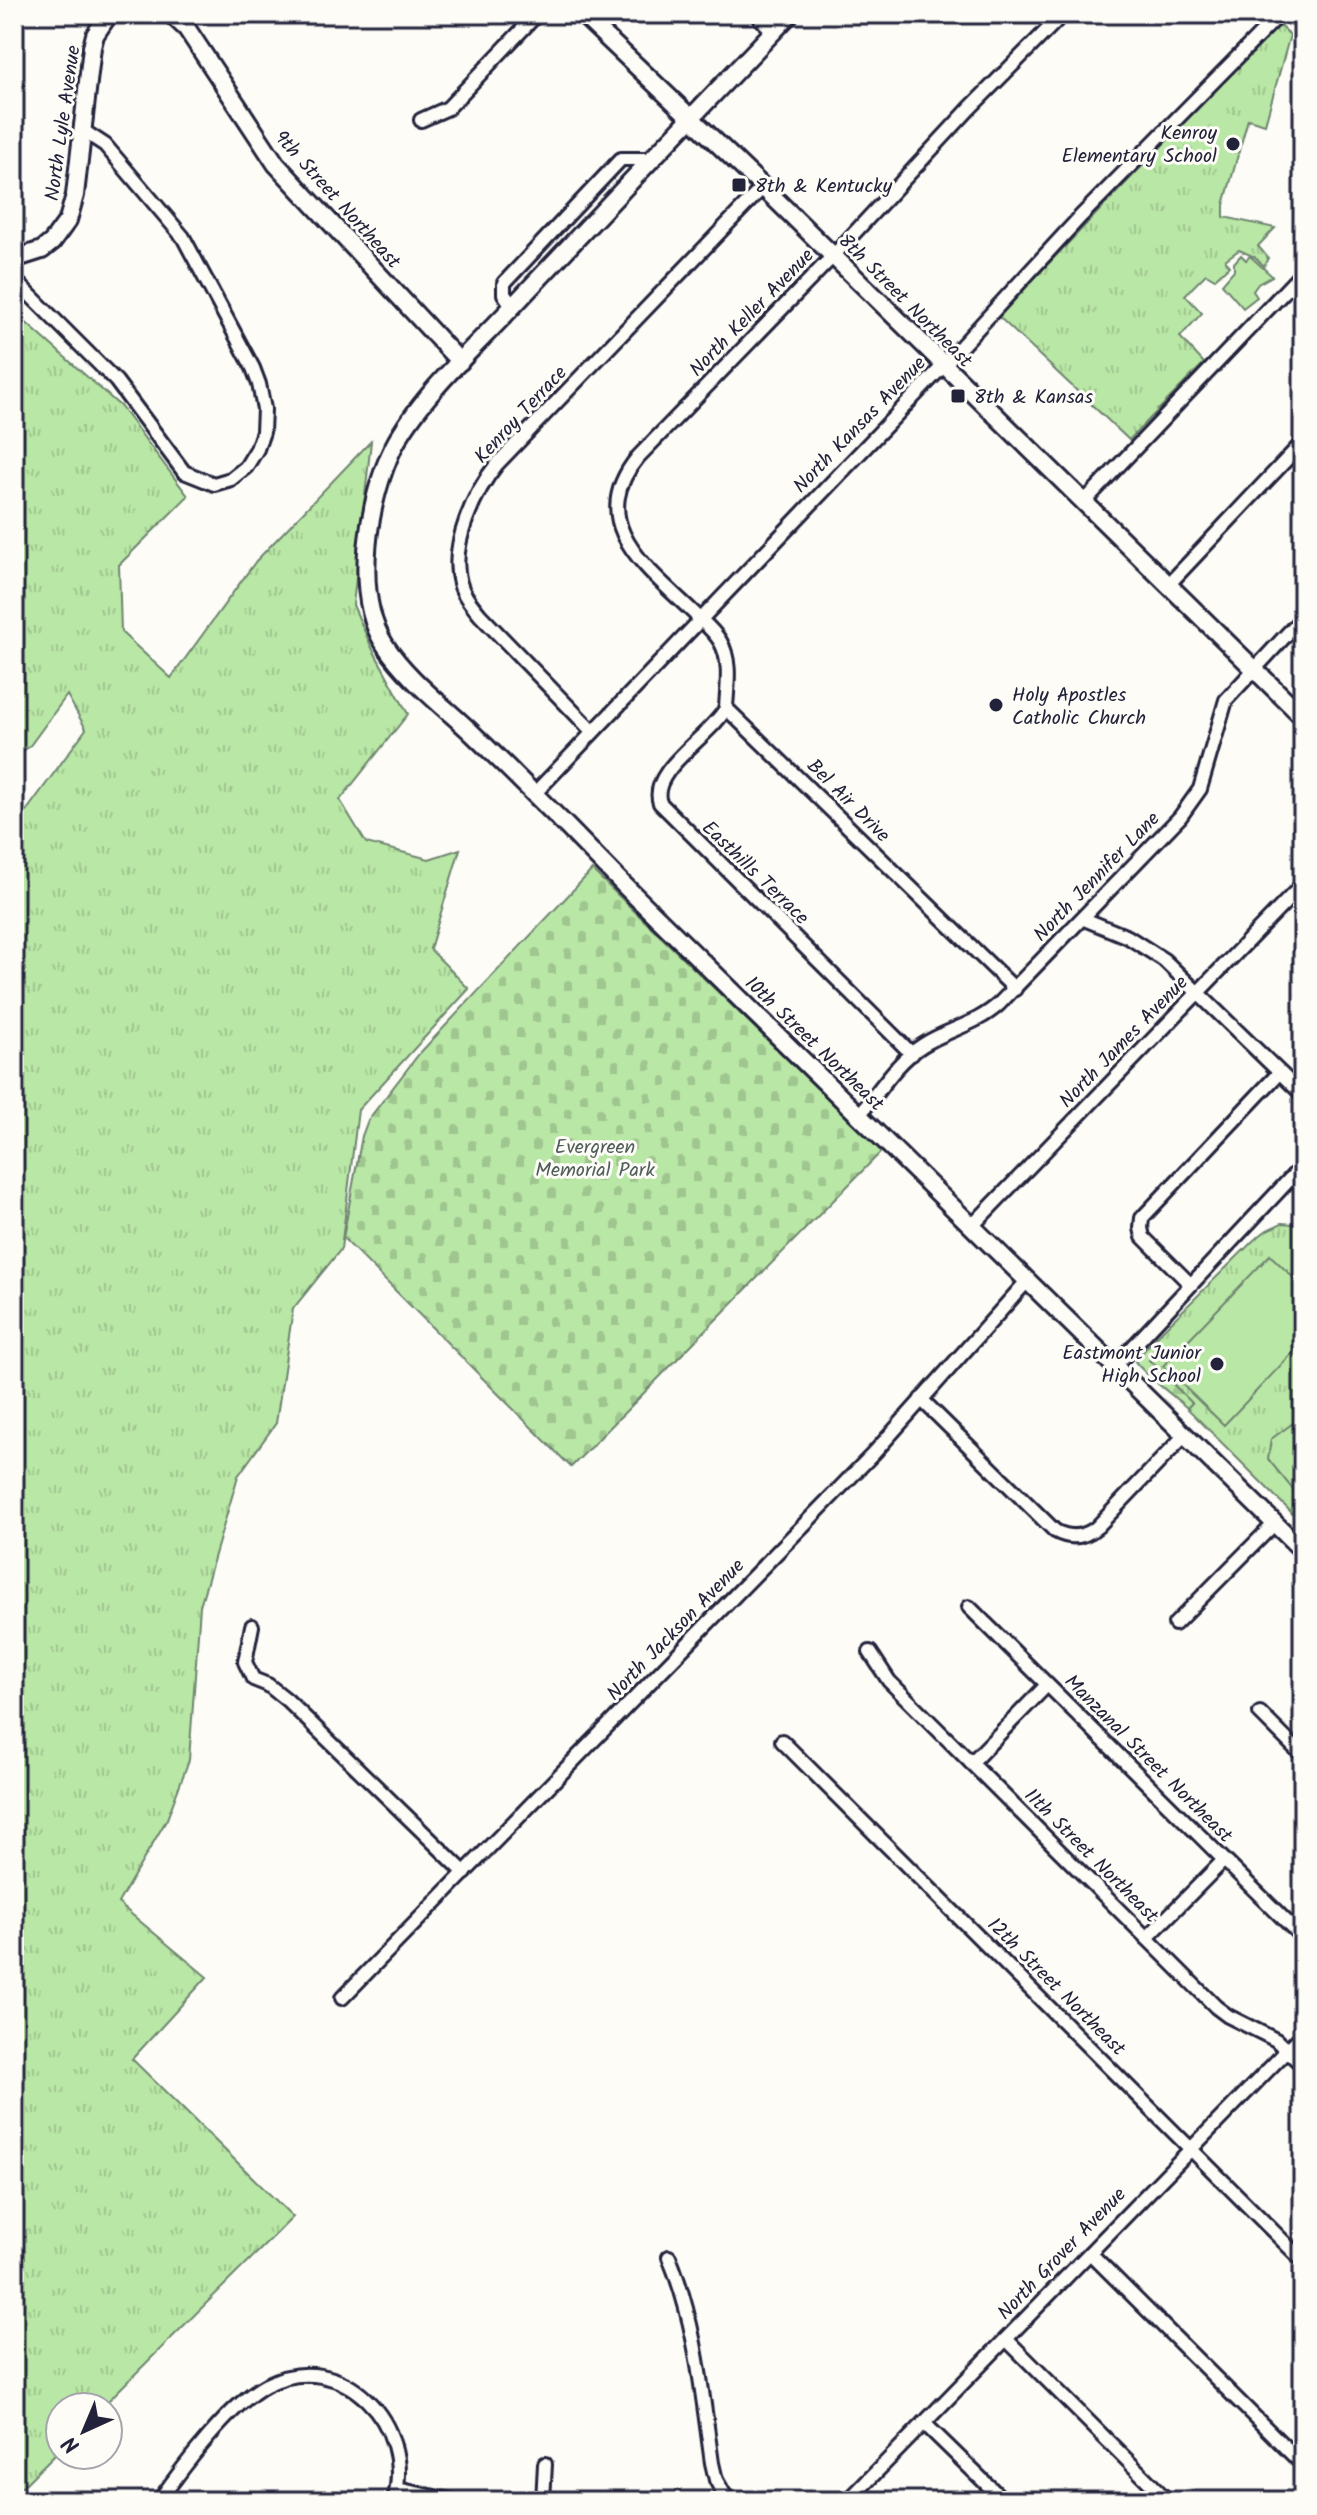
<svg xmlns="http://www.w3.org/2000/svg" width="1317" height="2515" font-family="Kalam,sans-serif">
  <defs>
    <pattern id="grass-tufts" width="24" height="20" patternUnits="userSpaceOnUse" patternTransform="scale(2)"><rect width="24" height="20" fill="#b9e7a5"/><path d="M3 7l-1-3M5 7V3M7 7l1-3M15 17l-1-3M17 17v-4M19 17l1-3" fill="none" stroke="#9fc68f"/></pattern>
    <pattern id="forest-firs" width="22" height="20" patternUnits="userSpaceOnUse" patternTransform="scale(2)"><rect width="22" height="20" fill="#b9e7a5"/><path d="M5 1l3.5 6h-7zM16 11l3.5 6h-7z" fill="#9fc68f"/></pattern>
    <pattern id="cemetery-stones" width="16" height="16" patternUnits="userSpaceOnUse" patternTransform="scale(2)"><rect width="16" height="16" fill="#b9e7a5"/><path d="M2 7V4a2 2 0 0 1 4 0v3zM10 15v-3a2 2 0 0 1 4 0v3z" fill="#9fc68f"/></pattern>
  </defs>
  <rect width="100%" height="100%" fill="#fdfcf7"/>
  <filter id="ink" filterUnits="userSpaceOnUse"><feTurbulence type="fractalNoise" baseFrequency=".0125" numOctaves="2"/><feDisplacementMap in="SourceGraphic" scale="16" xChannelSelector="R" yChannelSelector="G"/><feConvolveMatrix kernelMatrix="1 2 1 2 8 2 1 2 1" color-interpolation-filters="sRGB"/></filter>
  <g filter="url(#ink)">
    <g fill="url(#grass-tufts)" stroke="#6e8470" stroke-width="2">
      <path d="M1282 27 1290 35 1265 124 1248 119 1224 205V217L1275 228 1258 246 1268 258 1264 266 1255 257 1239 250 1225 260 1229 266 1215 279 1206 274 1185 295 1202 313 1180 337 1204 363 1129 440 998 316 1275 28Z"/>
      <path d="M14 312 120 406 188 496 119 565 121 632 171 678 256 561 371 441 353 605 372 648 408 714 340 800 366 843 429 859 460 849 430 949 469 989 358 1110 341 1249 293 1309 276 1423 238 1476 200 1606 189 1760 167 1819 118 1903 207 1977 132 2059 293 2217 102 2407H60V2449L14 2495V828L86 729 67 695 29 747 14 756Z"/>
      <path d="M1282 1223 1293 1224 1303 1229V1524L1187 1408 1191 1403 1149 1359 1157 1345 1153 1340 1254 1240 1267 1230Z"/>
    </g>
    <path fill="url(#forest-firs)" stroke="#6e8470" stroke-width="2" d="M1153 1340 1158 1345 1149 1360 1192 1403 1187 1408C1176 1398 1139 1370 1135 1361Z"/>
    <path fill="url(#cemetery-stones)" stroke="#6e8470" stroke-width="2" d="M592 870 882 1151 571 1467 343 1238 362 1136 368 1120 419 1054Z"/>
    <g fill="#b9e7a5" stroke="#6e8470" stroke-width="2">
      <path d="M1241 255 1246 260 1250 256 1272 276 1258 284 1253 291 1257 297 1243 308 1222 284 1234 270V263Z"/>
      <path d="M1270 1255 1303 1287V1342L1224 1425 1163 1366Z"/>
      <path d="M1303 1416V1502L1268 1459 1271 1439Z"/>
    </g>
    <g fill="none" stroke-linecap="round" stroke-linejoin="round">
      <g stroke="#22223b" stroke-width="18">
        <g id="street">
          <path d="M756 14 773 31"/>
          <path d="M421 120 448 108 537 14"/>
          <path d="M14 279 116 381 184 472 214 484 231 479 246 467 257 449 263 432 264 409 259 384 253 368 183 237 105 145 82 130"/>
          <path d="M513 307 504 294V283L621 159H650"/>
          <path d="M1084 502 1303 272"/>
          <path d="M1168 585 1303 442"/>
          <path d="M726 708C711 736 648 771 660 803L912 1054"/>
          <path d="M592 731 480 615C472 605 463 595 460 583 449 546 475 491 497 464L763 187"/>
          <path d="M535 793 943 366 1081 216 1280 14"/>
          <path d="M1084 919 1128 937 1164 960 1303 1095"/>
          <path d="M1015 989 726 708C727 687 732 661 720 641 714 631 704 623 695 614 649 569 583 524 638 457L833 256 970 108 1063 14"/>
          <path d="M860 1114C879 1091 897 1061 923 1045 948 1029 976 1025 999 1004L1180 817 1200 789 1226 700 1303 617"/>
          <path d="M972 1226 1303 884"/>
          <path d="M1189 1283 1143 1237 1141 1228 1142 1218 1279 1073"/>
          <path d="M1115 1366 1303 1165"/>
          <path d="M921 1399 1055 1531C1070 1539 1084 1538 1097 1527L1185 1435"/>
          <path d="M969 1607 1302 1937"/>
          <path d="M1175 1624 1275 1523"/>
          <path d="M252 1626 245 1662 253 1679 268 1685 287 1700 465 1873"/>
          <path d="M870 1652 889 1681 1216 2007 1228 2016 1276 2040 1303 2066"/>
          <path d="M1260 1713 1303 1756"/>
          <path d="M782 1741 1303 2261"/>
          <path d="M971 1763 1047 1685"/>
          <path d="M1147 1938 1224 1860"/>
          <path d="M342 1998 874 1453 1028 1280"/>
          <path d="M1090 2253 1303 2465"/>
          <path d="M669 2257C696 2323 702 2393 712 2463L716 2480 728 2501"/>
          <path d="M1006 2339 1168 2501"/>
          <path d="M924 2423 1004 2501"/>
          <path d="M397 2489 454 2501"/>
          <path d="M159 2501C182 2468 230 2404 266 2385 342 2346 416 2425 394 2501"/>
          <path d="M543 2501 545 2464"/>
          <path d="M848 2501 1303 2034"/>
        </g>
      </g>
      <g stroke="#22223b" stroke-width="22">
        <g id="secondary">
          <path d="M171 14 187 29 276 164 460 362"/>
          <path d="M582 14 763 187 1303 717"/>
          <path d="M790 14C698 110 606 207 515 304 476 346 420 396 394 446 368 498 352 594 385 645 407 679 445 707 474 735 525 784 575 834 624 885L1303 1551"/>
          <path d="M14 259 42 250 52 242 68 220 75 195 92 47 95 35 109 14"/>
        </g>
      </g>
      <use href="#street" stroke="#fdfcf7" stroke-width="12"/>
      <use href="#secondary" stroke="#fdfcf7" stroke-width="16"/>
    </g>
  </g>
  <g fill="#22223b" stroke="#fdfcf7" stroke-width="3">
    <circle cx="1233" cy="144" r="8"/>
    <rect x="731" y="177" width="16" height="16" rx="4"/>
    <rect x="950" y="388" width="16" height="16" rx="4"/>
    <circle cx="996" cy="705" r="8"/>
    <circle cx="1217" cy="1364" r="8"/>
  </g>
  <g text-anchor="middle" stroke-width="6" stroke-linejoin="round" paint-order="stroke">
    <g font-size="20" fill="#22223b" stroke="#fdfcf7">
      <text transform="translate(62 123) rotate(-82)" y="7">North Lyle Avenue</text>
      <text transform="translate(338 199) rotate(48)" y="7">9th Street Northeast</text>
      <text transform="translate(906 300) rotate(45)" y="7">8th Street Northeast</text>
      <text transform="translate(751 312) rotate(-46)" y="7">North Keller Avenue</text>
      <text transform="translate(520 414) rotate(-47)" y="7">Kenroy Terrace</text>
      <text transform="translate(859 424) rotate(-46)" y="7">North Kansas Avenue</text>
      <text transform="translate(849 800) rotate(45)" y="7">Bel Air Drive</text>
      <text transform="translate(756 872) rotate(44)" y="7">Easthills Terrace</text>
      <text transform="translate(1096 876) rotate(-46)" y="7">North Jennifer Lane</text>
      <text transform="translate(1123 1041) rotate(-46)" y="7">North James Avenue</text>
      <text transform="translate(815 1043) rotate(44)" y="7">10th Street Northeast</text>
      <text transform="translate(675 1629) rotate(-46)" y="7">North Jackson Avenue</text>
      <text transform="translate(1149 1758) rotate(45)" y="7">Manzanal Street Northeast</text>
      <text transform="translate(1092 1855) rotate(45)" y="7">11th Street Northeast</text>
      <text transform="translate(1057 1986) rotate(45)" y="7">12th Street Northeast</text>
      <text transform="translate(1061 2253) rotate(-46)" y="7">North Grover Avenue</text>
    </g>
    <g font-size="20" fill="#22223b" stroke="#fdfcf7" text-anchor="start">
      <text x="1217" y="139" text-anchor="end">Kenroy<tspan x="1217" dy="23">Elementary School</tspan></text>
      <text x="755" y="192">8th &amp; Kentucky</text>
      <text x="974" y="403">8th &amp; Kansas</text>
      <text x="1012" y="701">Holy Apostles<tspan x="1012" dy="23">Catholic Church</tspan></text>
      <text x="1201" y="1359" text-anchor="end">Eastmont Junior<tspan x="1201" dy="23">High School</tspan></text>
    </g>
    <g font-size="20" fill="#4f5d5b" stroke="#fdfcf7">
      <text x="595" y="1153">Evergreen<tspan x="595" dy="23">Memorial Park</tspan></text>
    </g>
  </g>
  <rect width="1317" height="2515" fill="none" stroke="#fdfcf7" stroke-width="48"/>
  <rect x="24" y="24" width="1269" height="2467" fill="none" stroke="#22223b" stroke-width="3" filter="url(#ink)"/>
  <g transform="translate(84 2431) rotate(224)"><circle r="38" fill="#fdfcf7" stroke="#a5a5ac" stroke-width="2"/>
  <path d="M0-6L14 30L0 20L-14 30Z" fill="#22223b"/>
  <text y="-12" font-size="22" font-weight="bold" text-anchor="middle" fill="#22223b">N</text>
  </g>
</svg>
